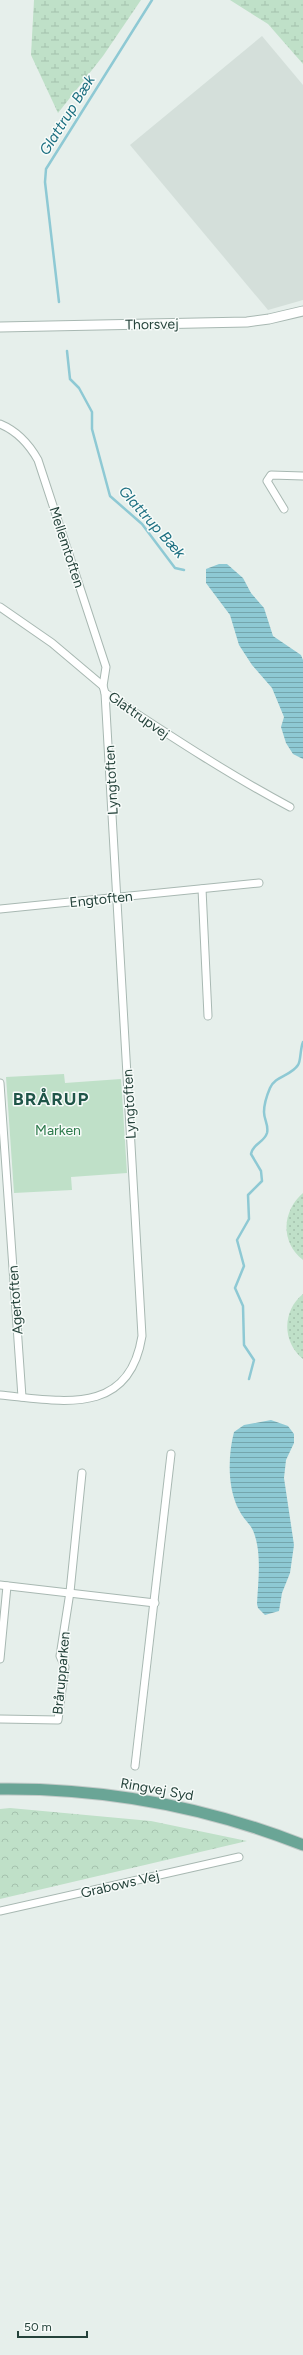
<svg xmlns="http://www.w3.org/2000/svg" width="303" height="2355" font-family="Figtree,sans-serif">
  <defs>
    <pattern id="forest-crowns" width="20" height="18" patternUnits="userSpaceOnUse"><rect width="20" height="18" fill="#bfe0c8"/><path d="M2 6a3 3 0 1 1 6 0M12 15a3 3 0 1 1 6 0" fill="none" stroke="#a4c1ad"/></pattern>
    <pattern id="wetland-marsh" width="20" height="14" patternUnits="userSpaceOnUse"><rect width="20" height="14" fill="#bfe0c8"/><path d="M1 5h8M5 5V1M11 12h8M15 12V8" fill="none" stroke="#a4c1ad"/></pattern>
    <pattern id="garden-dots" width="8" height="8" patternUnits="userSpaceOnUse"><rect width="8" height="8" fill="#bfe0c8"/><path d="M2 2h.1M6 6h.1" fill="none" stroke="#a4c1ad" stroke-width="1.8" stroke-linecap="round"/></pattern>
    <pattern id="water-rules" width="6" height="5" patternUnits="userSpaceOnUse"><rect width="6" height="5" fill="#8ec9d4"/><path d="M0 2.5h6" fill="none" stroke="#74a5ad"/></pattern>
  </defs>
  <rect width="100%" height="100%" fill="#e6efeb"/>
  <path fill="#d4dfda" d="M262 36 303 85V300L268 310 130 145Z"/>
  <path fill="url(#forest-crowns)" d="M10 1808 151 1821 247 1841 0 1899V1809Z"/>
  <g fill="url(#wetland-marsh)">
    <path d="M34 0H141L103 56 58 113 31 55Z"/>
    <path d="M230 0H303V64L268 24Z"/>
  </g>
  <path fill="#bfe0c8" d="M64 1074 65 1083 121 1079 127 1173 71 1177 72 1190 14 1193 6 1077Z"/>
  <g fill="url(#garden-dots)">
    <path d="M303 1193V1260C280 1242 282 1211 303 1193Z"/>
    <path d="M303 1294V1359C282 1342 282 1311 303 1294Z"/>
  </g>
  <g fill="url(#water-rules)">
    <path d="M219 564H227L243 578 251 593 264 608 273 636 301 655 303 660V759L293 754 286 743 281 727 284 717 272 688 252 665 239 645 230 615 206 583V569Z"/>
    <path d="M271 1420 288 1426 294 1434V1443L286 1460 284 1478 294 1545 290 1573 282 1593 279 1611 265 1615 258 1608 257 1604C258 1582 262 1555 254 1533 251 1524 243 1519 239 1510 227 1488 228 1455 234 1432L244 1425Z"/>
  </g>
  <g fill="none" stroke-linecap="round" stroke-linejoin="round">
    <g stroke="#8ec9d4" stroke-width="2.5">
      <path d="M59 302 45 182 46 169 152 0"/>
      <path d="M67 351 70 379 79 388 92 412V429L110 496 142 524 175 568 184 570"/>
      <path d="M249 1379 254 1360 244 1345 243 1306 235 1288 244 1266 237 1240 249 1219 248 1195 262 1181 261 1171 251 1154C253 1143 264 1143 267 1133 269 1125 264 1120 264 1112 264 1104 267 1095 270 1088 275 1076 291 1076 298 1065 301 1061 300 1049 303 1042"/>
    </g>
    <g stroke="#a8b8b2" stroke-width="9">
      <g id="minor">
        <path d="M0 424C17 431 29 444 38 460L106 667 103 686"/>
        <path d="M284 509 267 481 271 475 303 476"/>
        <path d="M0 607 52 643 103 686 105 693C166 733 226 773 290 807"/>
        <path d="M202 889 208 1016"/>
        <path d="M0 909 259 883"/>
        <path d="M0 1083 22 1397"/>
        <path d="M0 1395C62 1401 129 1417 142 1336L105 693"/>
        <path d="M0 1585 155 1603"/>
        <path d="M0 1659 7 1586"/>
        <path d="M0 1719 58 1720 65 1667 60 1656 70 1592 82 1473"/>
        <path d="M135 1766 171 1454"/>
        <path d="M0 1911 239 1857"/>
      </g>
    </g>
    <g stroke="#a8b8b2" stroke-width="11">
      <path id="tertiary" d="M0 327 247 322 269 319 303 311"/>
    </g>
    <g stroke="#c2cac8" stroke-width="13">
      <path id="primary" d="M0 1789C103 1788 207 1807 303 1845"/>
    </g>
    <use href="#minor" stroke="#fff" stroke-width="7"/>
    <use href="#tertiary" stroke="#fff" stroke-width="9"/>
    <use href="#primary" stroke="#6aa596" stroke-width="11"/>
  </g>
  <g text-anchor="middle" stroke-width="3" stroke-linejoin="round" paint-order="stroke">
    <g font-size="14" fill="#24423a" stroke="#f7fbf9">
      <text transform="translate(152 324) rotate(-1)" y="5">Thorsvej</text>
      <text transform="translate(67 547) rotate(72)" y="5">Mellemtoften</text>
      <text transform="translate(139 715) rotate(35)" y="5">Glattrupvej</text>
      <text transform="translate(111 780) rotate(-93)" y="5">Lyngtoften</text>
      <text transform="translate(101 899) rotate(-6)" y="5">Engtoften</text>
      <text transform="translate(129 1104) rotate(-93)" y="5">Lyngtoften</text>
      <text transform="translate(15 1300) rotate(-94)" y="5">Agertoften</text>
      <text transform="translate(61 1673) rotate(-85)" y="5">Brårupparken</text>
      <text transform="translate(157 1789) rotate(10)" y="5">Ringvej Syd</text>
      <text transform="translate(120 1884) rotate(-13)" y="5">Grabows Vej</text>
    </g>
    <g font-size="14" fill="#2d7a4b" stroke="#f7fbf9">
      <text x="58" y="1135">Marken</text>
    </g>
    <g font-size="15" font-style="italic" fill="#1c6f80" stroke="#f7fbf9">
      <text transform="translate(67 115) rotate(-58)" y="5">Glattrup Bæk</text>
      <text transform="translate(152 522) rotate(48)" y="5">Glattrup Bæk</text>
    </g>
    <g font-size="18" font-weight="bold" letter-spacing="1" fill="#1f5548" stroke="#f7fbf9">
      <text x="51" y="1105">BRÅRUP</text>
    </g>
  </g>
  <path d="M18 2331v6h69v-6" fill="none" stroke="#24423a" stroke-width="2"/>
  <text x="24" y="2331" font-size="12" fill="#24423a" stroke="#f7fbf9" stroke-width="3" paint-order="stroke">50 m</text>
</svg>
